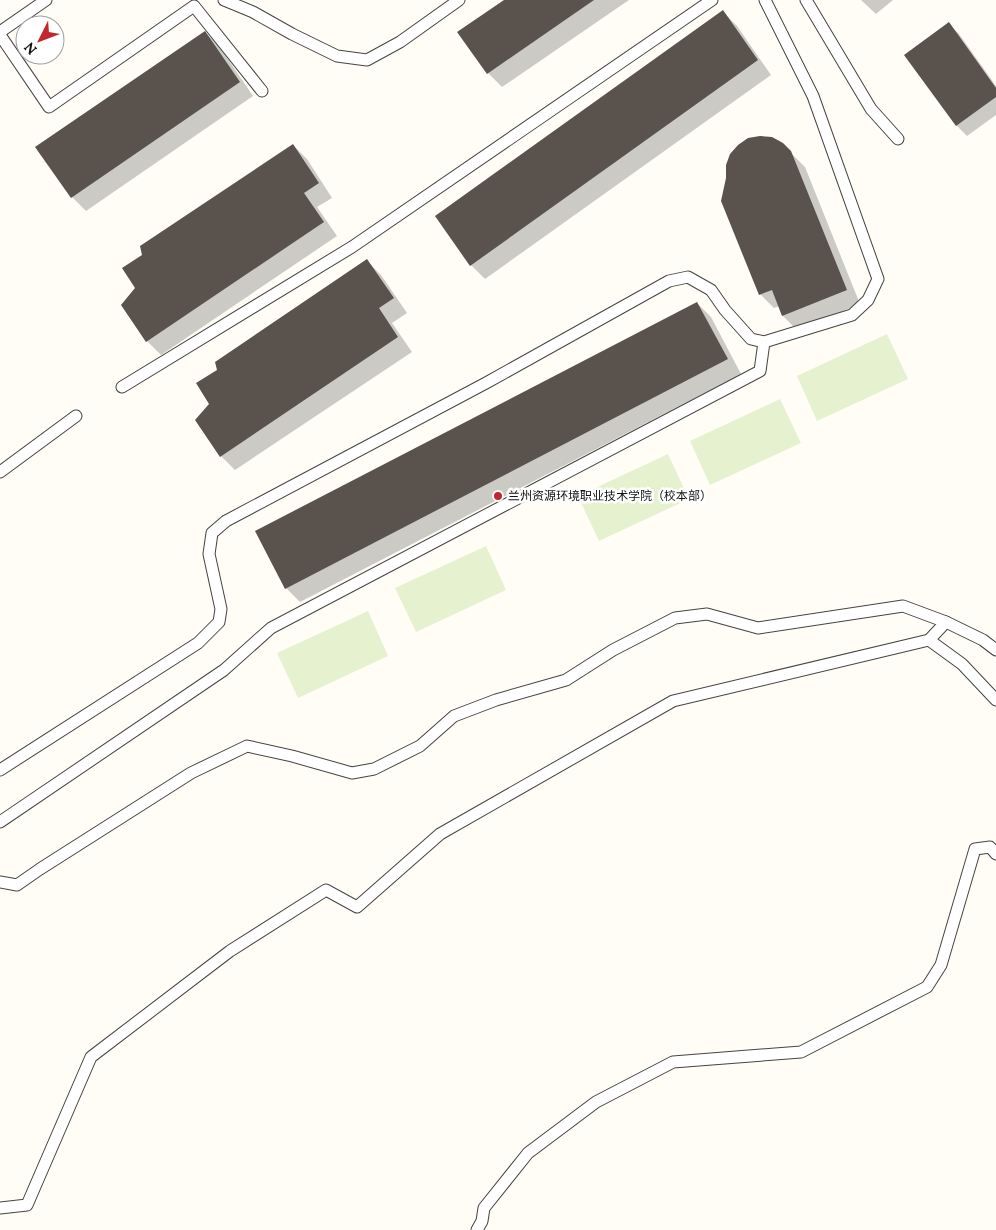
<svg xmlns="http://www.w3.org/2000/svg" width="996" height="1230" font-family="Lora,'Noto Sans SC',serif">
  <rect width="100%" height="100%" fill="#fffdf5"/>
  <g fill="#e6f2cf">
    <path d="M887 334 908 379 817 421 797 376Z"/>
    <path d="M780 399 801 443 710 485 690 441Z"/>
    <path d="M668 454 689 499 599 541 578 496Z"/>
    <path d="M486 546 506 590 416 632 395 588Z"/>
    <path d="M368 611 388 656 298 698 277 653Z"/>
  </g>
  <g fill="#0003">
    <path d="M506 0H629L502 87 488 73Z"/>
    <path d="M861 0H893L876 14Z"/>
    <path d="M723 12 737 26 771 75 485 279 471 265Z"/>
    <path d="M948 24 959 34 996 86V115L967 136 956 125Z"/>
    <path d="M205 32 219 46 253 96 86 211 72 197Z"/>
    <path d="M782 144 805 167 860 304 797 330 783 316 780 306 774 308 760 294Z"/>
    <path d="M293 145 307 159 332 198 317 207 337 236 161 355 147 341 136 288 144 255Z"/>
    <path d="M367 261 381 275 407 313 392 323 412 352 235 470 221 456Z"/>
    <path d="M697 303 711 317 741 374 300 602 286 588Z"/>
  </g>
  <g fill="#5a524d">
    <path d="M504 0H594L487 74 457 32Z"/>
    <path d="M723 10 758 60 470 266 435 216Z"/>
    <path d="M949 22 996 88V97L956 126 904 55Z"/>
    <path d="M205 31 240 82 71 198 35 147Z"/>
    <path d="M760 136 772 137 783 143 791 151 847 290 782 316 772 290 759 295 721 201 726 178V165L730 154 738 145 748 138Z"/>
    <path d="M293 144 319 183 304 193 324 222 146 342 121 305 135 288 122 268 142 255 140 246Z"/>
    <path d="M367 259 394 298 379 308 398 337 220 457 195 420 209 404 196 383 217 370 215 362Z"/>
    <path d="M697 302 728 359 285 589 255 531Z"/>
  </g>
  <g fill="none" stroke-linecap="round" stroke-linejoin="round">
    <g stroke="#444" stroke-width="13">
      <g id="lane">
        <path d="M224 0 253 12 292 34 337 56 367 60 400 42 459 0"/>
        <path d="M806 0 871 109 898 139"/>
        <path d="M0 32 46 0"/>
        <path d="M0 35 49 107 194 6 262 91"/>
        <path d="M122 387 352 247 712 0"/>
        <path d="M0 472 76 416"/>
        <path d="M929 640 946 622"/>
        <path d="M0 770 198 643 219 622 221 609 209 554 212 533 226 521 486 383 669 281 688 277 711 290 725 310 751 339 764 342 852 315 868 300 878 279 813 96 765 0"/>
        <path d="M0 822 224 670 271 628 760 371 764 342"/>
        <path d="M0 882 17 885 40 869 191 773 247 746 292 756 352 773 374 769 420 746 454 716 496 700 566 680 613 650 675 618 707 614 758 628 903 606 946 622 983 640 996 650"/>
        <path d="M0 1208 27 1205 91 1057 230 951 326 890 357 907 440 834 673 701 929 640 962 664 996 700"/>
        <path d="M477 1230 482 1221 484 1208 528 1153 596 1102 673 1062 801 1052 927 987 941 965 975 849 990 847 996 854"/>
      </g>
    </g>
    <use href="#lane" stroke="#fff" stroke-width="11"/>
  </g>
  <circle fill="#c4262e" stroke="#fff" stroke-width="2" cx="498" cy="496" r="5"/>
  <g text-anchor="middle" stroke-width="5" stroke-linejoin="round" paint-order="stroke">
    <g font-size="12" fill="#111" stroke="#fff" text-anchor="start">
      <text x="508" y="500">兰州资源环境职业技术学院（校本部）</text>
    </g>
  </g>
  <g transform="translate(40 40) rotate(228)"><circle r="24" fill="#ffffff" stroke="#a0a0a0"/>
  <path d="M0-4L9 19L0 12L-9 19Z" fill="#c4262e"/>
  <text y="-8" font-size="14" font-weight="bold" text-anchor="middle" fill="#111111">N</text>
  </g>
</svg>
